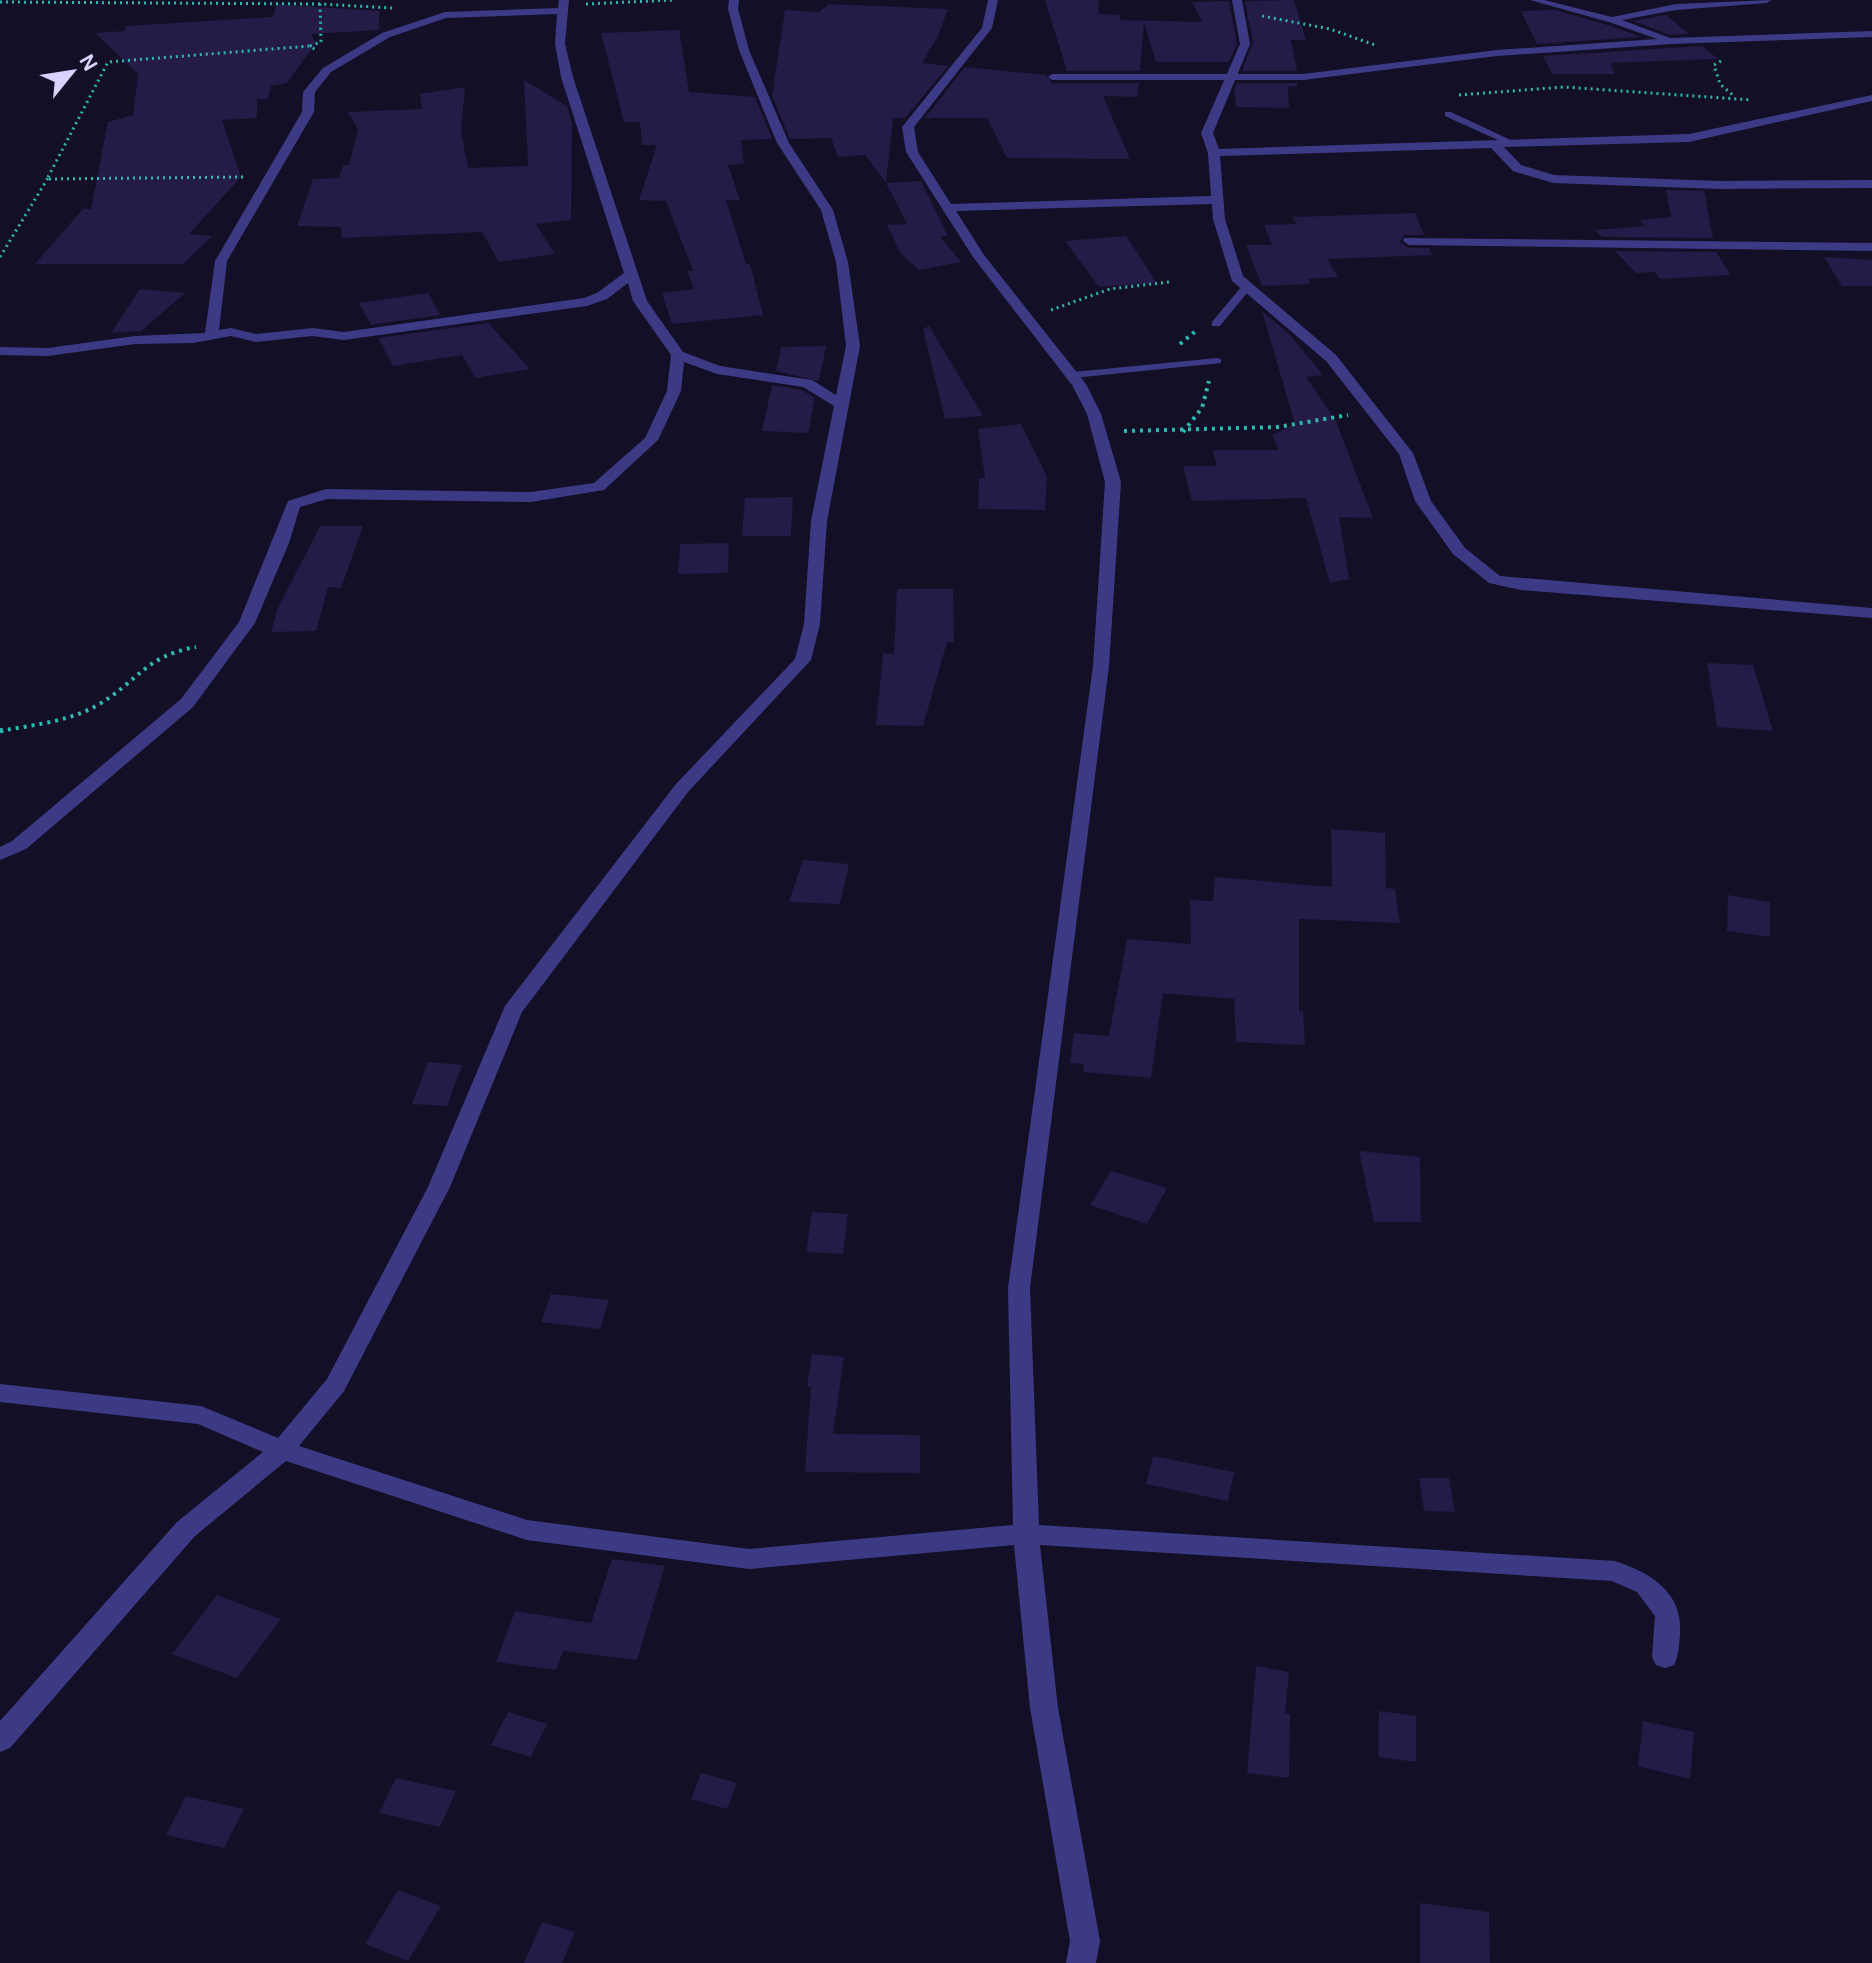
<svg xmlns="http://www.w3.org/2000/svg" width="1872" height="1963" font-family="Karla,sans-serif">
  <rect width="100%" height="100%" fill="#130f26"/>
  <g fill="#241b47">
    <path d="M1045 0H1099L1098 14 1121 15 1120 20 1202 22 1192 2 1229 1 1237 44 1229 62H1156L1144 22 1140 71H1067Z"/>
    <path d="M1294 0 1306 40H1291L1297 71H1242L1253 43 1245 1Z"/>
    <path d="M276 4 379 11V30L311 34 316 43 287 83 271 86 268 99H257V118L222 120 241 177 189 234 212 236 183 264H35L83 209H91L108 122 133 115 138 74 95 33 125 31 126 26 273 17Z"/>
    <path d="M829 4 948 9 938 36 922 63 948 66 905 118H893L886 183 921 181 948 236 940 237 961 262 919 270 901 254 887 225 907 224 886 183 865 155 838 157 831 138 790 139 772 96 785 10 819 12Z"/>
    <path d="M1556 10 1611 26 1642 37 1537 44 1521 11Z"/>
    <path d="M1666 15 1689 34 1670 35 1633 21Z"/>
    <path d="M679 30 689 92 755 97 772 139 741 140 744 164 728 165 740 200H726L746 264H750L763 315 672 324 662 293 694 289 687 271H693L666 201 639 200 657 145H642L640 122H624L601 33Z"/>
    <path d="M1702 46 1718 59 1610 63 1615 74H1552L1543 56Z"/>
    <path d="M965 67 1046 75 1052 83H1139L1137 97 1103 96 1130 159 1007 158 987 118H925Z"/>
    <path d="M524 80 567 106 572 124 571 220 536 224 555 254 499 262 482 232 342 238 341 227 297 226 313 179 339 178 343 165H349L358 129 348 112 422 109 420 94 465 87 461 131 468 168 528 166Z"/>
    <path d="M1237 83H1297V87L1288 86 1289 108 1236 107 1234 91Z"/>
    <path d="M1666 190 1704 191 1713 238 1602 237 1595 230 1646 226 1639 220 1671 217Z"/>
    <path d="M1415 213 1424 235H1404L1400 242 1409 248H1429L1432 255 1327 259 1338 277 1308 279 1310 284 1262 286 1246 245H1272L1264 225 1297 224 1293 217Z"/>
    <path d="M1126 236 1157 283 1099 287 1065 241Z"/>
    <path d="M1615 251 1716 252 1731 275 1660 279 1655 272 1636 273Z"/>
    <path d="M1824 257 1872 260V286H1842Z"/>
    <path d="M140 289 185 293 141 331 111 333Z"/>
    <path d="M428 293 440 315 371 325 359 303Z"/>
    <path d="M1262 311 1289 334 1323 375 1306 377 1336 421 1373 518 1339 517 1349 579 1330 583 1306 498 1192 501 1183 466H1217L1213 450H1279L1272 435 1295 424Z"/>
    <path d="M488 323 530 369 476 378 455 344 461 355 393 366 378 338Z"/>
    <path d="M929 326 983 416 945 419 923 329Z"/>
    <path d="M826 346 819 381 776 371 781 347Z"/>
    <path d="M772 385 802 390 815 398 808 433 762 431Z"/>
    <path d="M1021 424 1047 477 1045 510 978 509 979 478H985L978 429Z"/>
    <path d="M793 497 791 536H742L745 498Z"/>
    <path d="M320 526H363L341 588 328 587 316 631 271 632 277 610Z"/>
    <path d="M729 543 728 573 678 574 680 544Z"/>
    <path d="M897 589H953L954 642H947L923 726 876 725 883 653 894 654Z"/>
    <path d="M1707 663 1753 665 1773 731 1717 727Z"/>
    <path d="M1331 829 1385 833 1386 888 1395 889 1400 923 1299 919V1011H1303L1305 1045 1236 1042 1234 999 1163 993 1151 1078 1083 1072 1084 1064 1070 1063 1074 1033 1109 1036 1127 939 1191 944 1190 900 1213 901 1215 877 1332 887Z"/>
    <path d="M803 860 849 864 840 904 789 902Z"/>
    <path d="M1728 895 1770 902V937L1727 931Z"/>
    <path d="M428 1062 462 1065 447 1106 412 1104Z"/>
    <path d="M1359 1151 1420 1157 1421 1222H1374Z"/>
    <path d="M1111 1171 1167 1188 1147 1224 1090 1205Z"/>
    <path d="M812 1212 848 1214 843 1254 806 1252Z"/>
    <path d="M551 1294 609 1300 600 1329 541 1322Z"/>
    <path d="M812 1354 844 1357 833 1434 920 1435V1473L805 1472 811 1387H807Z"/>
    <path d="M1153 1456 1234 1472 1228 1501 1146 1484Z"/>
    <path d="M1419 1478H1449L1455 1512 1424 1511Z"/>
    <path d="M612 1559 665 1566 637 1660 563 1651 556 1670 496 1662 515 1611 591 1623Z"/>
    <path d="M217 1595 281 1619 237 1678 172 1654Z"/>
    <path d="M1256 1666 1289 1672 1285 1713 1290 1714 1289 1778 1247 1773Z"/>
    <path d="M1379 1711 1416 1716V1762L1378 1757Z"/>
    <path d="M508 1712 547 1724 531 1757 491 1745Z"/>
    <path d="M1643 1721 1694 1732 1690 1779 1638 1766Z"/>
    <path d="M701 1773 737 1783 727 1809 691 1799Z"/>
    <path d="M396 1778 456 1791 440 1827 379 1813Z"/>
    <path d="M186 1796 244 1809 224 1848 166 1835Z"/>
    <path d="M398 1890 441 1906 408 1961 365 1944Z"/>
    <path d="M1420 1903 1489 1912 1490 1963H1420Z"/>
    <path d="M542 1922 575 1932 562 1963H524Z"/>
  </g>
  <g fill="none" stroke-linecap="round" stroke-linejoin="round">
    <g stroke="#2fb8b0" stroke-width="3" stroke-dasharray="2 4" stroke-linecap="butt">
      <path d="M0 2 320 4"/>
      <path d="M586 4 673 0"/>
      <path d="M1262 16 1330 29 1375 45"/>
      <path d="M310 46 321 42 320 4 392 8"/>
      <path d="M1721 61 1714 65 1720 84 1735 97"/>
      <path d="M1459 95 1564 87 1752 100"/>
      <path d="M243 177 47 179 108 62 310 46 317 51"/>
      <path d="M0 257 48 178"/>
      <path d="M1051 310 1110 289 1169 282"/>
    </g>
    <g stroke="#2fb8b0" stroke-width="4" stroke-dasharray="3 5" stroke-linecap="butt">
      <path d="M1180 344 1197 330"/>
      <path d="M1124 431 1278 427 1348 415"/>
      <path d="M1183 432 1202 408 1209 381"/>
      <path d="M0 731C32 725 67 722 96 706 137 683 144 656 196 647"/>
    </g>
    <path stroke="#2fb8b0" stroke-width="5" stroke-dasharray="4 6" stroke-linecap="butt" d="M0 731 3 730"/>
    <g fill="#3d3a85" fill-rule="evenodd">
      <path d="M1530 0H1544L1612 17 1676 4 1771 0 1767 3 1676 10 1622 20 1670 38 1872 31V37L1671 44 1497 56 1303 80H1052L1048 77 1052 74H1303L1497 50 1657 39 1612 23Z"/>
      <path d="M1445 112H1451L1517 143 1509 145 1445 116Z"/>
      <path d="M1242 286 1251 288 1220 326H1212V322Z"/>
      <path d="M1217 358 1221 359V363L1073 378 1067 375 1073 372Z"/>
    </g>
    <g fill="#3d3a85" fill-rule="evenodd">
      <path d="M559 0H569L565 44 573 77 647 301 683 352 720 366 812 380 836 395 846 346 836 262 821 210 777 143 739 50 728 9 729 0H739L738 9 749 50 789 143 833 210 848 262 860 346 827 521 820 624 811 660 688 792 522 1012 450 1187 344 1391 299 1446 527 1520 749 1549 1013 1525 1008 1288 1093 666 1105 482 1087 414 1072 385 973 257 906 152 902 127 982 28 988 0H998L992 28 914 127 918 152 951 204 1211 196 1208 153 1201 133 1240 44 1232 0H1242L1250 44 1213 133 1219 149 1689 134 1872 95V101L1689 142 1504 147 1521 165 1554 175 1720 181 1872 180V188L1720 189 1553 183 1513 171 1491 148 1220 156 1225 219 1243 276 1336 355 1413 453 1431 501 1465 548 1500 576 1872 608V618L1521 590 1489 583 1453 554 1415 501 1399 454 1326 361 1232 281 1213 219 1212 204 956 211 984 255 1086 384 1101 414 1121 482 1109 666 1030 1288 1039 1525 1615 1561C1651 1573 1683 1592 1680 1634 1679 1645 1679 1655 1674 1665L1665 1668 1656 1665 1652 1657 1655 1616 1637 1592 1612 1581 1040 1545 1058 1708 1100 1941 1096 1963H1066L1070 1941 1030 1708 1014 1545 749 1569 527 1540 286 1461 195 1536 10 1748 0 1752V1721L177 1522 263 1452 198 1424 0 1402V1384L201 1406 278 1438 327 1379 428 1187 505 1006 676 784 795 659 804 624 811 521 834 406 803 387 717 374 684 362 681 391 658 440 604 490 531 502 327 499 300 507 289 543 255 623 193 707 26 849 0 860V847L12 841 181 699 239 622 288 501 326 489 531 492 594 483 645 438 667 391 671 355 633 301 628 283 607 299 587 306 344 340 312 336 256 342 231 336 193 343 135 344 48 356 0 355V347L48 348 135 336 205 333 215 261 302 112 303 92 323 68 382 33 445 12 558 8ZM557 14 555 44 561 77 624 273 597 293 584 298 344 332 313 328 256 334 231 328 219 330 227 261 314 112 315 92 331 72 390 37 446 18Z"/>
      <path d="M1404 238 1872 243V251L1409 245 1403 241Z"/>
    </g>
  </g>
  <g transform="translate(72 72) rotate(60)" stroke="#130f26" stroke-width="6" paint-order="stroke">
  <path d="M0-6L14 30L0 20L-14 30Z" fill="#d9d4ff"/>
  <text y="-12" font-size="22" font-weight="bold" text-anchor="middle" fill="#d9d4ff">N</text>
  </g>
</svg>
